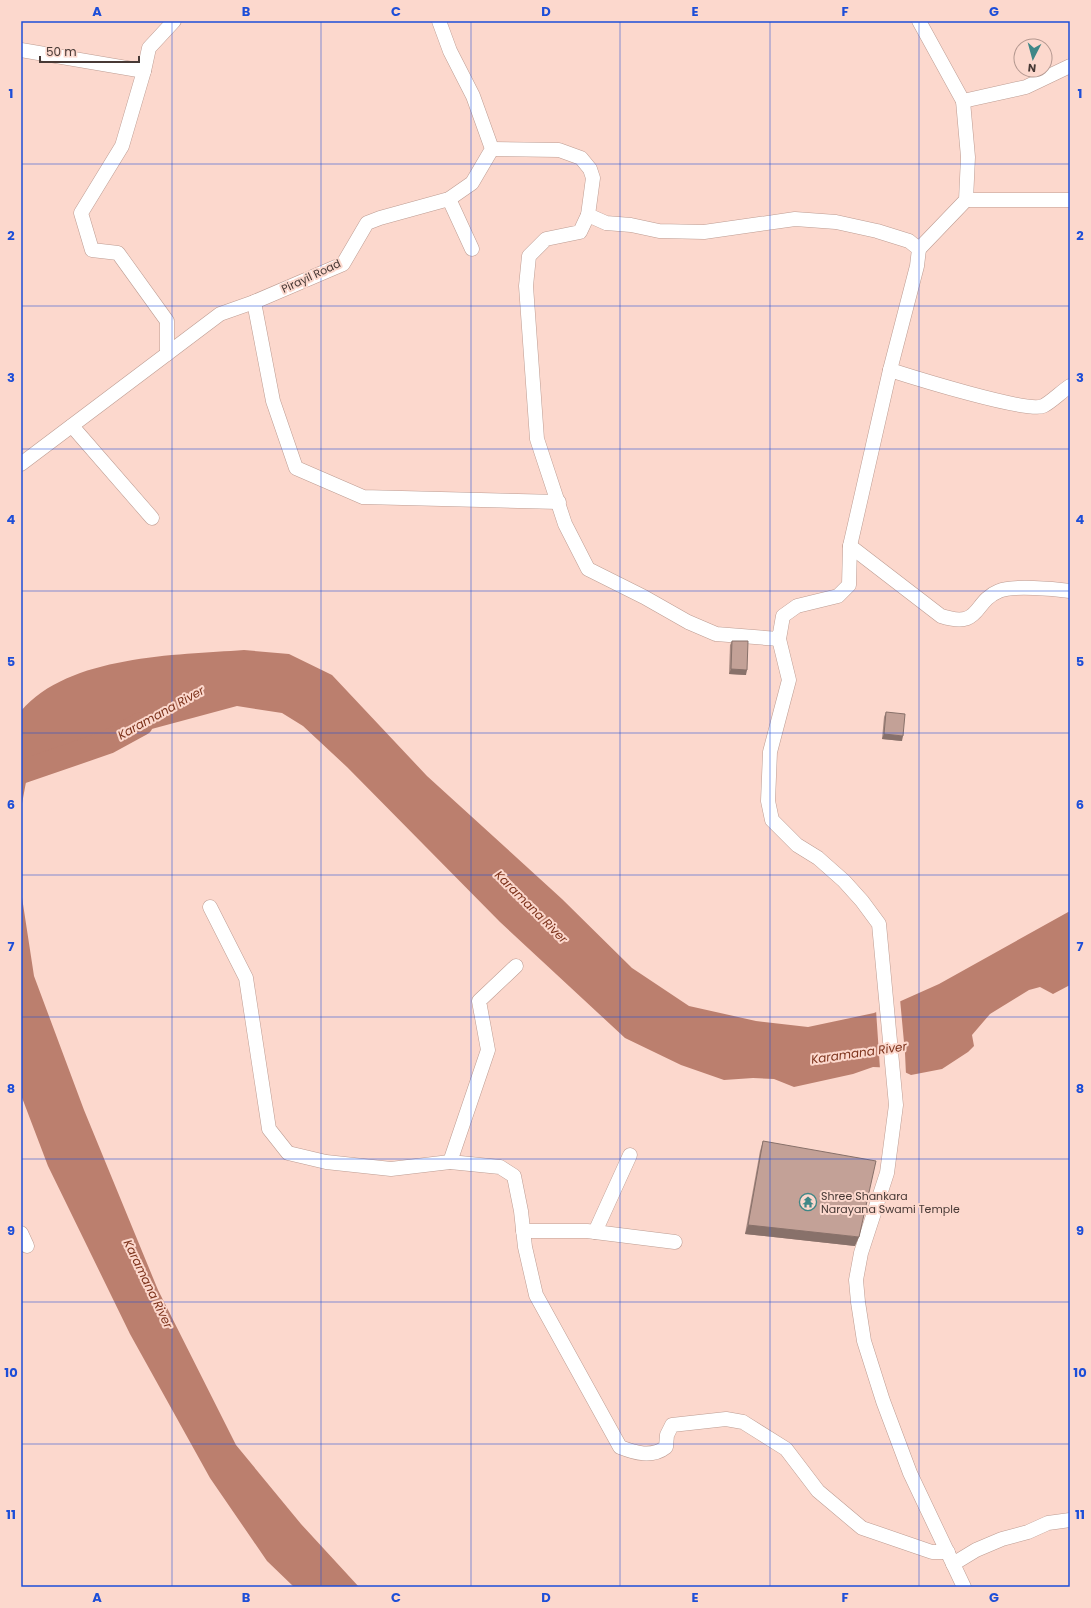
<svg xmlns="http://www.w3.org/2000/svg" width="1091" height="1608" font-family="Poppins,sans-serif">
  <rect width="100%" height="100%" fill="#fcd8cd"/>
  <g fill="#bb7f6e">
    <path d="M244 650 289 654 332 675 427 776 562 899 632 968 689 1006 756 1021 808 1027 874 1013 939 984 1070 911V985L1053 994 1040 987 1029 990 990 1014 972 1035 974 1046 968 1052 942 1069 911 1075 896 1068 873 1067 853 1074 794 1087 774 1079 753 1078 724 1080 681 1065 625 1038 500 922 347 767 303 726 282 713 237 706 44 758 26 782 21 809V711C69 655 176 655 244 650Z"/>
    <path d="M21 891 34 976 84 1110 158 1290 236 1445 301 1524 359 1587H294L267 1561 210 1478 130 1334 48 1166 21 1095Z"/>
  </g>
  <path fill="#fcd8cd" d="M900 999 905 1053 906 1075 896 1070 880 1069 876 1010Z"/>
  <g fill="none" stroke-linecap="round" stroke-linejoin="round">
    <path stroke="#bb7f6e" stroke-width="24" d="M21 772 108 742 141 724"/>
    <g stroke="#bd9c92" stroke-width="15">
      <g id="minor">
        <path d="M919 21 963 101"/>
        <path d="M21 50 144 71 149 48 174 21"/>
        <path d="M144 71 122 146 81 213 92 250 118 253 167 321V354"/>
        <path d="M492 149 559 150 581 158 590 169 593 178 588 215 606 223 631 225 659 231 704 232 795 219 836 222 877 231 909 241 919 249 917 266 890 370C912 377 1027 413 1043 406 1050 403 1062 391 1070 386"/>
        <path d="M449 199 472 249"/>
        <path d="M966 200H1070"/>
        <path d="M588 215 580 232 546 239 529 256 526 286 537 439 565 524 588 569 644 597 688 622 716 634 779 639 783 616 797 606 838 596 849 585 850 546 890 370"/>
        <path d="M919 249 966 200 968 157 963 101 1026 87 1070 66"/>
        <path d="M254 302 273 401 296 468 363 497 559 502"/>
        <path d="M72 426 152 518"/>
        <path d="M21 464 220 314 254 302 343 264 367 223 380 218 449 199 472 183 492 149 473 96 450 51 439 21"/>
        <path d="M850 546 941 616C982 629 972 602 999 591 1012 585 1055 589 1070 591"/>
        <path d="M779 639 789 680 770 752 768 801 772 820 797 845 818 858 844 881 862 901 879 924 896 1105 887 1173 861 1253 856 1280 858 1302 864 1341 883 1401 910 1473 964 1587"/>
        <path d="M210 907 246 978 269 1129 288 1153 326 1162 391 1169 450 1162"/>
        <path d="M516 966 479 1001 488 1050 450 1162 500 1167 514 1176 521 1211 525 1247 536 1295 620 1447C635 1453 652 1458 666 1447L667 1435 672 1425 726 1419 743 1422 786 1449 818 1491 862 1528 932 1552H948"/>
        <path d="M523 1231H587L675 1242"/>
        <path d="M595 1232 630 1155"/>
        <path d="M21 1233 27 1246"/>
        <path d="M953 1564 976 1550 1002 1539 1028 1532 1048 1523 1070 1520"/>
      </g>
    </g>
    <use href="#minor" stroke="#fff" stroke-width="14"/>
  </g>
  <g fill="#a88a82">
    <path d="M732 641 746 675 729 674 730 645Z"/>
    <path d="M886 712 902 741 882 739 884 717Z"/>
    <path d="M763 1141 855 1246 745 1234 760 1151Z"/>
  </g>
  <g fill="#88716a">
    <path d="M731 669 747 670 746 675 729 674Z"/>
    <path d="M884 734 903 736 902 741 882 739Z"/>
    <path d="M748 1225 859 1237 855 1246 745 1234Z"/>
  </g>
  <g fill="#c3a197" stroke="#88716a">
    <path d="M732 641H748L747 670 731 669Z"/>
    <path d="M886 712 905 714 903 736 884 734Z"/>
    <path d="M763 1141 876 1161 859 1237 748 1225Z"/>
  </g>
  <path fill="none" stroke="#1d4ed8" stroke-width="1" stroke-opacity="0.55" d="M172 21V1587M321 21V1587M471 21V1587M620 21V1587M770 21V1587M919 21V1587M21 164H1070M21 306H1070M21 449H1070M21 591H1070M21 733H1070M21 875H1070M21 1017H1070M21 1159H1070M21 1302H1070M21 1444H1070"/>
  <defs>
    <g id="temple-ring" transform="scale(0.9)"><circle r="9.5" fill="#fcd8cd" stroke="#3f8787" stroke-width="1.5"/><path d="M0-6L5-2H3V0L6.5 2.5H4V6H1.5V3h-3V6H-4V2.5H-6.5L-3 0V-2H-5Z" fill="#3f8787"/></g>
  </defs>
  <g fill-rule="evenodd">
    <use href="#temple-ring" x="808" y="1202"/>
  </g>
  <g text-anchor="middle" stroke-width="4" stroke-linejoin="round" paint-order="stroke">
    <g font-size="11" fill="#473935" stroke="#fcd8cd">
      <text transform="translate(311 276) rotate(-25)" y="4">Pirayil Road</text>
    </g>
    <g font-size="11" fill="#473935" stroke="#fcd8cd" text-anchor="start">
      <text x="821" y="1200">Shree Shankara<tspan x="821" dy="13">Narayana Swami Temple</tspan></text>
    </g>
    <g font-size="12" font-style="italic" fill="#7d331c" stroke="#fcd8cd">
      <text transform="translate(161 713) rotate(-29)" y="4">Karamana River</text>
      <text transform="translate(531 907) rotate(45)" y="4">Karamana River</text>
      <text transform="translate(859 1053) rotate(-8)" y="4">Karamana River</text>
      <text transform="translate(148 1284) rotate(64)" y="4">Karamana River</text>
    </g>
  </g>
  <rect width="1091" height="1608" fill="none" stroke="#fcd8cd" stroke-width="44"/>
  <g transform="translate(1033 58) rotate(186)"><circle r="19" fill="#fcd8cd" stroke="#b49890"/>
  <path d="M0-3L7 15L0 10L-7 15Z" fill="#3f8787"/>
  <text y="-6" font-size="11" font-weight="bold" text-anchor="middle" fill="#473935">N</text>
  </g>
  <path d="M40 56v6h99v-6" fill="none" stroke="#473935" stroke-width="2"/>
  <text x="46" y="56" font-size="12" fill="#473935" stroke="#fcd8cd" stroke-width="3" paint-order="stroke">50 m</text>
  <rect x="22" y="22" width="1047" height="1564" fill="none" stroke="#1d4ed8" stroke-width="1.5"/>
  <g font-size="13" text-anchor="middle" font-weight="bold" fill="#1d4ed8">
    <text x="97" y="16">A</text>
    <text x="246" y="16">B</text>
    <text x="396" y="16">C</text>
    <text x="546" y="16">D</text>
    <text x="695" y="16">E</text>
    <text x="845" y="16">F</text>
    <text x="994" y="16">G</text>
    <text x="11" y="98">1</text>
    <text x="1080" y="98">1</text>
    <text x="11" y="240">2</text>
    <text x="1080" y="240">2</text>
    <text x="11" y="382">3</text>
    <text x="1080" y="382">3</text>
    <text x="11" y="524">4</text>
    <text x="1080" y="524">4</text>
    <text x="11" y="666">5</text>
    <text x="1080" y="666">5</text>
    <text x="11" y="809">6</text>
    <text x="1080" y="809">6</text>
    <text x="11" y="951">7</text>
    <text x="1080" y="951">7</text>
    <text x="11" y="1093">8</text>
    <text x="1080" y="1093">8</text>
    <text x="11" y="1235">9</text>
    <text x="1080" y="1235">9</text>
    <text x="11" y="1377">10</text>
    <text x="1080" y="1377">10</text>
    <text x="11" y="1519">11</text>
    <text x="1080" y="1519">11</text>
    <text x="97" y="1602">A</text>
    <text x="246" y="1602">B</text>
    <text x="396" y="1602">C</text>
    <text x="546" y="1602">D</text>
    <text x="695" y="1602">E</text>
    <text x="845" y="1602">F</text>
    <text x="994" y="1602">G</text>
  </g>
</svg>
